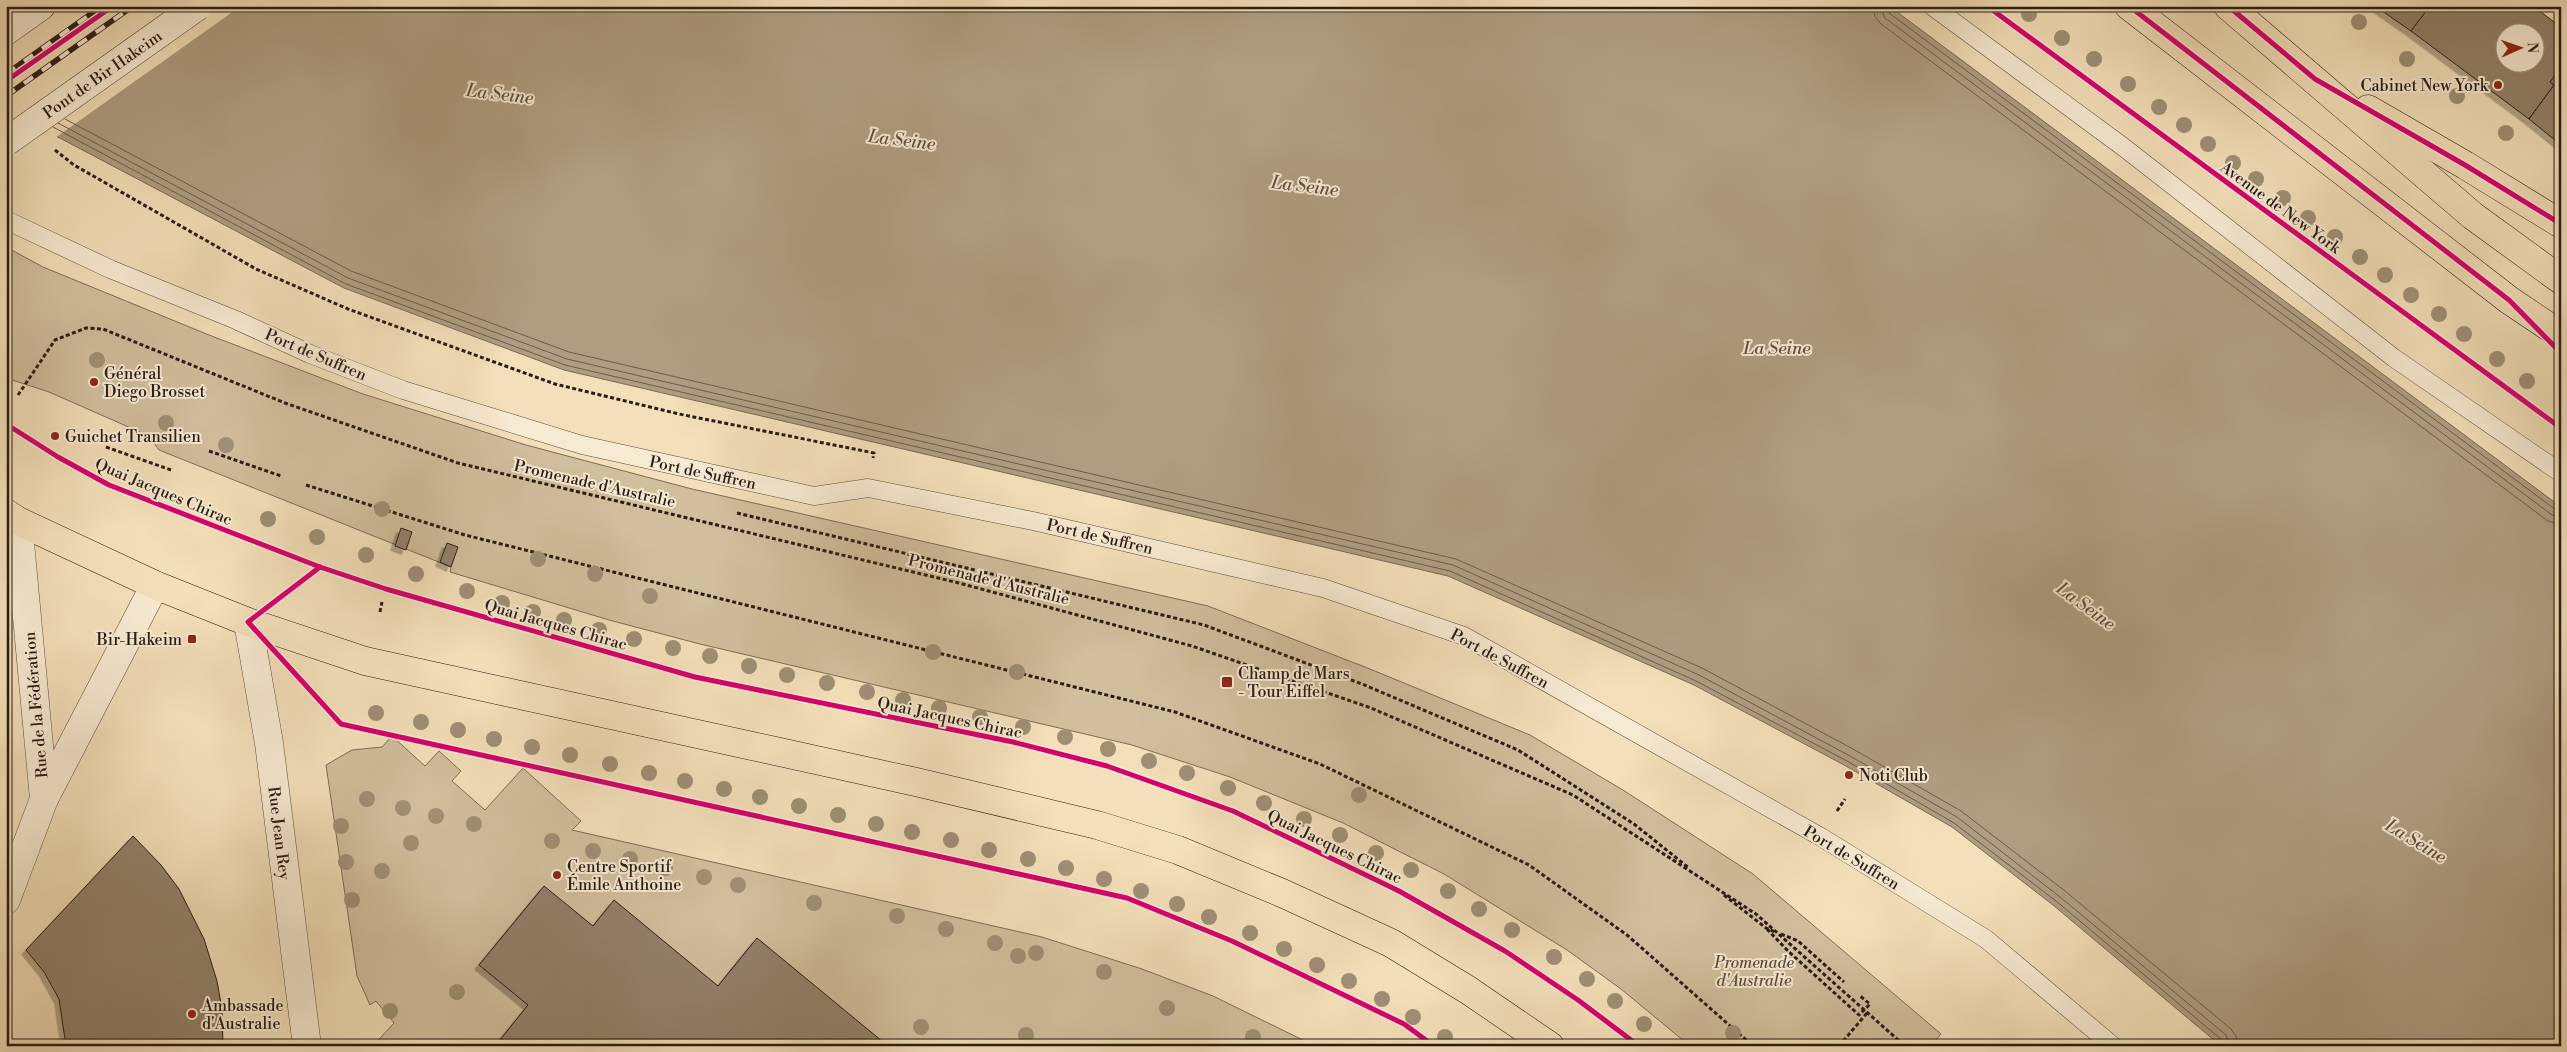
<svg xmlns="http://www.w3.org/2000/svg" width="2567" height="1052" font-family="'Libre Bodoni',serif">
  <defs>
    <filter id="shadow"><feDropShadow dx="-4.5" dy="4.5" stdDeviation="0" flood-color="#0004"/></filter>
  </defs>
  <rect width="100%" height="100%" fill="#f3dfb9"/>
  <filter id="stains"><feTurbulence type="fractalNoise" baseFrequency=".004" numOctaves="4"/><feColorMatrix values="0 0 0 0 .2 0 0 0 0 .09 0 0 0 0 .02 0 0 0 .5 -.17"/></filter>
  <radialGradient id="worn" r=".72"><stop offset=".6" stop-color="#630" stop-opacity="0"/><stop offset="1" stop-color="#630" stop-opacity=".3"/></radialGradient>
  <g fill="#d1be9d" stroke="#7d6d59">
    <path d="M6 247 43 267 209 335 363 394 526 445 692 489 1208 606 1370 669 1530 735 1623 790 1753 874 1941 1034 1931 1046H1690L1621 989 1567 950 1444 874 1343 823 1230 777 1132 745 700 644 609 620 450 572 451 567 159 450 149 436 49 392 6 378Z"/>
    <path d="M392 736 425 766 439 751 461 771 452 781 485 810 523 768 581 821 572 830 1042 937 1142 969 1213 996 1315 1046H373L394 1023 376 1001 370 1005 357 976 326 765 352 750 382 747Z"/>
  </g>
  <path fill="#ae9d81" stroke="#796956" d="M6 6H1889L2561 507V1046H2221L2053 905 1952 827 1844 765 1694 685 1448 576 564 370 344 288 56 136Z"/>
  <path fill="#f3dfb9" d="M6 6H241L55 138 6 101Z"/>
  <g fill="none" stroke-linecap="round" stroke-linejoin="round">
    <g stroke="#6c5c4b" stroke-width="1">
      <path d="M1873 6 1875 17 1881 24 2548 521 2561 525"/>
      <path d="M1880 6 1885 18 2552 515 2561 517"/>
      <path d="M1887 6 1889 13 2556 510 2561 511"/>
      <path d="M65 119 351 271 569 352 1456 559 1702 668 1853 749 1961 811 2065 891 2231 1029 2236 1036 2238 1046"/>
      <path d="M58 123 348 278 567 359 1453 565 1699 675 1850 756 1957 817 2060 897 2226 1035 2230 1046"/>
      <path d="M53 127 346 284 565 365 1450 571 1696 681 1847 761 1954 823 2056 901 2222 1040 2224 1046"/>
    </g>
  </g>
  <g fill="#92816a" stroke="#291c15" fill-rule="evenodd" filter="url(#shadow)">
    <path d="M2375 6H2430L2411 31Z"/>
    <path d="M2430 6H2533L2558 25 2561 22V68L2550 82 2554 85 2529 119 2411 31ZM2504 32H2534V62H2504Z"/>
    <path d="M2561 68V145L2529 119 2554 85 2550 82Z"/>
    <path d="M401 528 412 532 406 550 395 546Z"/>
    <path d="M447 543 458 547 451 567 440 562Z"/>
    <path d="M133 836 161 865 179 889 204 939 217 981 222 1009 223 1046H66L59 999 44 972 26 950Z"/>
    <path d="M544 886 593 926 614 900 718 986 757 938 888 1046H495L528 1005 479 965Z"/>
  </g>
  <g fill="none" stroke-linecap="round" stroke-linejoin="round">
    <g stroke="#5c4d3e" stroke-width="19">
      <g id="service">
        <path d="M1932 6 2122 146 2394 358 2561 473"/>
        <path d="M6 220 110 269 236 320 310 354 403 390 582 445 814 496 868 488 1033 521 1323 588 1464 636 1821 837 1986 939 2113 1046"/>
      </g>
    </g>
    <g stroke="#5c4d3e" stroke-width="29">
      <g id="minor">
        <path d="M18 521 44 799"/>
        <path d="M248 622 269 743 307 1046"/>
        <path d="M6 900 44 799 155 585"/>
      </g>
    </g>
    <g stroke="#291c15" stroke-width="29">
      <path id="secondary" d="M6 31 41 6"/>
    </g>
    <g stroke="#291c15" stroke-width="29">
      <g id="primary">
        <path d="M2129 6 2509 300 2561 335"/>
        <path d="M2228 6 2473 216 2561 280"/>
        <path d="M2368 109 2465 165 2561 224"/>
        <path d="M6 513 18 521 155 585 248 622 365 661 916 782 1097 825 1178 850 1282 893 1391 943 1468 990 1550 1046"/>
      </g>
    </g>
    <g stroke="#291c15" stroke-width="3" stroke-dasharray="4 2.5" stroke-linecap="butt">
      <path d="M55 150 74 165 256 269 348 309 555 384 679 414 874 453 873 458"/>
      <path d="M18 395 55 340 86 328 103 329 285 403 458 463 959 583 1192 646 1371 708 1573 795 1756 914 1905 1046"/>
      <path d="M106 447 171 470"/>
      <path d="M209 451 281 476"/>
      <path d="M306 485 465 535 1175 712 1320 764 1529 865 1627 935 1753 1046"/>
      <path d="M737 513 1204 625 1362 684 1518 750 1634 824 1689 868"/>
      <path d="M380 612 382 602"/>
      <path d="M1837 811 1845 799"/>
      <path d="M1724 895 1766 928 1775 932"/>
      <path d="M1767 929 1788 951 1859 1015 1870 1004 1860 996"/>
      <path d="M1781 934 1798 941 1844 982"/>
      <path d="M1839 1046 1867 1013"/>
    </g>
    <use href="#service" stroke="#f7ead2" stroke-width="18"/>
    <use href="#minor" stroke="#f7ead2" stroke-width="28"/>
    <use href="#secondary" stroke="#f7ead2" stroke-width="28"/>
    <use href="#primary" stroke="#f3dfb9" stroke-width="28"/>
    <g stroke="#291c15" stroke-width="5.5">
      <g id="rail">
        <path d="M6 74 102 6"/>
        <path d="M6 96 133 6"/>
      </g>
    </g>
    <use href="#rail" stroke="#f7ead2" stroke-width="4" stroke-dasharray="11" stroke-linecap="butt"/>
    <g stroke="#291c15" stroke-width="29" stroke-linecap="butt">
      <path id="secondary-bridge" d="M6 142 198 6"/>
    </g>
    <use href="#secondary-bridge" stroke="#f7ead2" stroke-width="28"/>
    <g stroke="#f7ead2" stroke-width="8">
      <g id="cycleway">
        <path d="M1987 6 2561 428"/>
        <path d="M2129 6 2509 300 2561 353"/>
        <path d="M2228 6 2315 79 2465 165 2561 224"/>
        <path d="M6 81 113 6"/>
        <path d="M6 424 58 457 109 485 320 567 386 589 695 677 1013 742 1107 766 1233 811 1399 891 1505 951 1578 1000 1639 1046"/>
        <path d="M320 567 248 622 341 724 1127 898 1232 941 1404 1024 1434 1046"/>
      </g>
    </g>
    <use href="#cycleway" stroke="#d6006c" stroke-width="5"/>
  </g>
  <g fill="#9f8f75">
    <circle cx="2029" cy="14" r="8"/>
    <circle cx="2359" cy="22" r="8"/>
    <circle cx="2062" cy="38" r="8"/>
    <circle cx="2094" cy="59" r="8"/>
    <circle cx="2407" cy="59" r="8"/>
    <circle cx="2128" cy="84" r="8"/>
    <circle cx="2457" cy="96" r="8"/>
    <circle cx="2159" cy="107" r="8"/>
    <circle cx="2184" cy="125" r="8"/>
    <circle cx="2506" cy="133" r="8"/>
    <circle cx="2208" cy="144" r="8"/>
    <circle cx="2233" cy="163" r="8"/>
    <circle cx="2256" cy="179" r="8"/>
    <circle cx="2283" cy="198" r="8"/>
    <circle cx="2308" cy="218" r="8"/>
    <circle cx="2335" cy="237" r="8"/>
    <circle cx="2360" cy="257" r="8"/>
    <circle cx="2385" cy="275" r="8"/>
    <circle cx="2411" cy="295" r="8"/>
    <circle cx="2439" cy="314" r="8"/>
    <circle cx="2464" cy="334" r="8"/>
    <circle cx="2497" cy="359" r="8"/>
    <circle cx="97" cy="360" r="8"/>
    <circle cx="2527" cy="381" r="8"/>
    <circle cx="166" cy="423" r="8"/>
    <circle cx="226" cy="445" r="8"/>
    <circle cx="382" cy="509" r="8"/>
    <circle cx="268" cy="519" r="8"/>
    <circle cx="317" cy="537" r="8"/>
    <circle cx="366" cy="555" r="8"/>
    <circle cx="538" cy="559" r="8"/>
    <circle cx="416" cy="574" r="8"/>
    <circle cx="595" cy="574" r="8"/>
    <circle cx="467" cy="591" r="8"/>
    <circle cx="650" cy="596" r="8"/>
    <circle cx="502" cy="603" r="8"/>
    <circle cx="533" cy="612" r="8"/>
    <circle cx="564" cy="620" r="8"/>
    <circle cx="599" cy="630" r="8"/>
    <circle cx="634" cy="639" r="8"/>
    <circle cx="673" cy="648" r="8"/>
    <circle cx="933" cy="652" r="8"/>
    <circle cx="710" cy="656" r="8"/>
    <circle cx="749" cy="666" r="8"/>
    <circle cx="1017" cy="672" r="8"/>
    <circle cx="787" cy="675" r="8"/>
    <circle cx="827" cy="683" r="8"/>
    <circle cx="867" cy="692" r="8"/>
    <circle cx="903" cy="700" r="8"/>
    <circle cx="939" cy="708" r="8"/>
    <circle cx="376" cy="713" r="8"/>
    <circle cx="980" cy="717" r="8"/>
    <circle cx="421" cy="722" r="8"/>
    <circle cx="1023" cy="727" r="8"/>
    <circle cx="458" cy="730" r="8"/>
    <circle cx="1065" cy="737" r="8"/>
    <circle cx="494" cy="739" r="8"/>
    <circle cx="532" cy="747" r="8"/>
    <circle cx="1108" cy="749" r="8"/>
    <circle cx="570" cy="755" r="8"/>
    <circle cx="1149" cy="761" r="8"/>
    <circle cx="610" cy="764" r="8"/>
    <circle cx="649" cy="773" r="8"/>
    <circle cx="1187" cy="773" r="8"/>
    <circle cx="685" cy="781" r="8"/>
    <circle cx="1228" cy="788" r="8"/>
    <circle cx="724" cy="789" r="8"/>
    <circle cx="1359" cy="795" r="8"/>
    <circle cx="760" cy="797" r="8"/>
    <circle cx="367" cy="799" r="8"/>
    <circle cx="1264" cy="803" r="8"/>
    <circle cx="799" cy="806" r="8"/>
    <circle cx="403" cy="808" r="8"/>
    <circle cx="838" cy="815" r="8"/>
    <circle cx="436" cy="816" r="8"/>
    <circle cx="1304" cy="819" r="8"/>
    <circle cx="474" cy="824" r="8"/>
    <circle cx="876" cy="824" r="8"/>
    <circle cx="341" cy="826" r="8"/>
    <circle cx="912" cy="832" r="8"/>
    <circle cx="1340" cy="835" r="8"/>
    <circle cx="951" cy="840" r="8"/>
    <circle cx="552" cy="841" r="8"/>
    <circle cx="411" cy="843" r="8"/>
    <circle cx="989" cy="850" r="8"/>
    <circle cx="593" cy="851" r="8"/>
    <circle cx="1376" cy="853" r="8"/>
    <circle cx="630" cy="859" r="8"/>
    <circle cx="1028" cy="859" r="8"/>
    <circle cx="346" cy="862" r="8"/>
    <circle cx="665" cy="868" r="8"/>
    <circle cx="1066" cy="868" r="8"/>
    <circle cx="1411" cy="870" r="8"/>
    <circle cx="382" cy="871" r="8"/>
    <circle cx="704" cy="877" r="8"/>
    <circle cx="1104" cy="879" r="8"/>
    <circle cx="738" cy="885" r="8"/>
    <circle cx="1141" cy="891" r="8"/>
    <circle cx="1448" cy="891" r="8"/>
    <circle cx="352" cy="900" r="8"/>
    <circle cx="814" cy="903" r="8"/>
    <circle cx="1177" cy="904" r="8"/>
    <circle cx="1479" cy="909" r="8"/>
    <circle cx="897" cy="916" r="8"/>
    <circle cx="1209" cy="917" r="8"/>
    <circle cx="946" cy="929" r="8"/>
    <circle cx="1512" cy="930" r="8"/>
    <circle cx="1250" cy="933" r="8"/>
    <circle cx="995" cy="943" r="8"/>
    <circle cx="1284" cy="949" r="8"/>
    <circle cx="1036" cy="953" r="8"/>
    <circle cx="1018" cy="956" r="8"/>
    <circle cx="1554" cy="957" r="8"/>
    <circle cx="1317" cy="965" r="8"/>
    <circle cx="1104" cy="972" r="8"/>
    <circle cx="1587" cy="979" r="8"/>
    <circle cx="1349" cy="981" r="8"/>
    <circle cx="457" cy="992" r="8"/>
    <circle cx="1382" cy="999" r="8"/>
    <circle cx="1615" cy="1001" r="8"/>
    <circle cx="1167" cy="1008" r="8"/>
    <circle cx="390" cy="1011" r="8"/>
    <circle cx="1413" cy="1017" r="8"/>
    <circle cx="1644" cy="1024" r="8"/>
    <circle cx="921" cy="1027" r="8"/>
    <circle cx="1733" cy="1033" r="8"/>
    <circle cx="1026" cy="1035" r="8"/>
    <circle cx="1253" cy="1037" r="8"/>
    <circle cx="1445" cy="1037" r="8"/>
  </g>
  <g fill="#8f2418" stroke="#f7ead2" stroke-width="2">
    <circle cx="2498" cy="85" r="5"/>
    <circle cx="94" cy="382" r="5"/>
    <circle cx="55" cy="436" r="5"/>
    <rect x="187" y="634" width="10" height="10" rx="2.5"/>
    <rect x="1221" y="676" width="12" height="12" rx="2.5"/>
    <circle cx="1849" cy="775" r="5"/>
    <circle cx="557" cy="875" r="5"/>
    <circle cx="192" cy="1014" r="5"/>
  </g>
  <g text-anchor="middle" stroke-width="4" stroke-linejoin="round" paint-order="stroke">
    <g font-size="16" fill="#291c15" stroke="#f7ead2">
      <text transform="translate(102 74) rotate(-35)" y="6">Pont de Bir Hakeim</text>
      <text transform="translate(2281 207) rotate(36)" y="6">Avenue de New York</text>
      <text transform="translate(316 354) rotate(23)" y="6">Port de Suffren</text>
      <text transform="translate(703 472) rotate(12)" y="6">Port de Suffren</text>
      <text transform="translate(595 483) rotate(13)" y="6">Promenade d'Australie</text>
      <text transform="translate(164 491) rotate(23)" y="6">Quai Jacques Chirac</text>
      <text transform="translate(1100 536) rotate(13)" y="6">Port de Suffren</text>
      <text transform="translate(989 579) rotate(14)" y="6">Promenade d'Australie</text>
      <text transform="translate(556 624) rotate(16)" y="6">Quai Jacques Chirac</text>
      <text transform="translate(1500 658) rotate(28)" y="6">Port de Suffren</text>
      <text transform="translate(35 705) rotate(-95)" y="6">Rue de la Fédération</text>
      <text transform="translate(950 717) rotate(12)" y="6">Quai Jacques Chirac</text>
      <text transform="translate(280 833) rotate(83)" y="6">Rue Jean Rey</text>
      <text transform="translate(1335 846) rotate(26)" y="6">Quai Jacques Chirac</text>
      <text transform="translate(1852 857) rotate(31)" y="6">Port de Suffren</text>
    </g>
    <g font-size="16" fill="#291c15" stroke="#f7ead2" text-anchor="start">
      <text x="2488" y="91" text-anchor="end">Cabinet New York</text>
      <text x="104" y="379">Général<tspan x="104" dy="18">Diego Brosset</tspan></text>
      <text x="65" y="442">Guichet Transilien</text>
      <text x="182" y="645" text-anchor="end">Bir-Hakeim</text>
      <text x="1238" y="679">Champ de Mars<tspan x="1238" dy="18">- Tour Eiffel</tspan></text>
      <text x="1859" y="781">Noti Club</text>
      <text x="567" y="872">Centre Sportif<tspan x="567" dy="18">Émile Anthoine</tspan></text>
      <text x="202" y="1011">Ambassade<tspan x="202" dy="18">d'Australie</tspan></text>
    </g>
    <g font-size="16" font-style="italic" fill="#5b4d3e" stroke="#f7ead2">
      <text x="1754" y="968">Promenade<tspan x="1754" dy="18">d'Australie</tspan></text>
    </g>
    <g font-size="18" font-style="italic" fill="#5e5040" stroke="#f7ead2">
      <text transform="translate(500 94) rotate(7)" y="6">La Seine</text>
      <text transform="translate(902 140) rotate(7)" y="6">La Seine</text>
      <text transform="translate(1305 186) rotate(7)" y="6">La Seine</text>
      <text x="1777" y="354">La Seine</text>
      <text transform="translate(2086 606) rotate(36)" y="6">La Seine</text>
      <text transform="translate(2416 841) rotate(31)" y="6">La Seine</text>
    </g>
  </g>
  <rect width="2567" height="1052" fill="none" stroke="#f3dfb9" stroke-width="25"/>
  <rect x="8" y="8" width="2552" height="1037" fill="none" stroke="#291c15" stroke-width="2.5"/>
  <rect x="12" y="12" width="2542" height="1027" fill="none" stroke="#291c15"/>
  <g transform="translate(2520 48) rotate(88)"><circle r="24" fill="#f7ead2" stroke="#a59886"/>
  <path d="M0-4L9 19L0 12L-9 19Z" fill="#8f2418"/>
  <text y="-8" font-size="14" font-weight="bold" text-anchor="middle" fill="#291c15">N</text>
  </g>
  <rect width="100%" height="100%" filter="url(#stains)"/>
  <rect width="100%" height="100%" fill="url(#worn)"/>
</svg>
